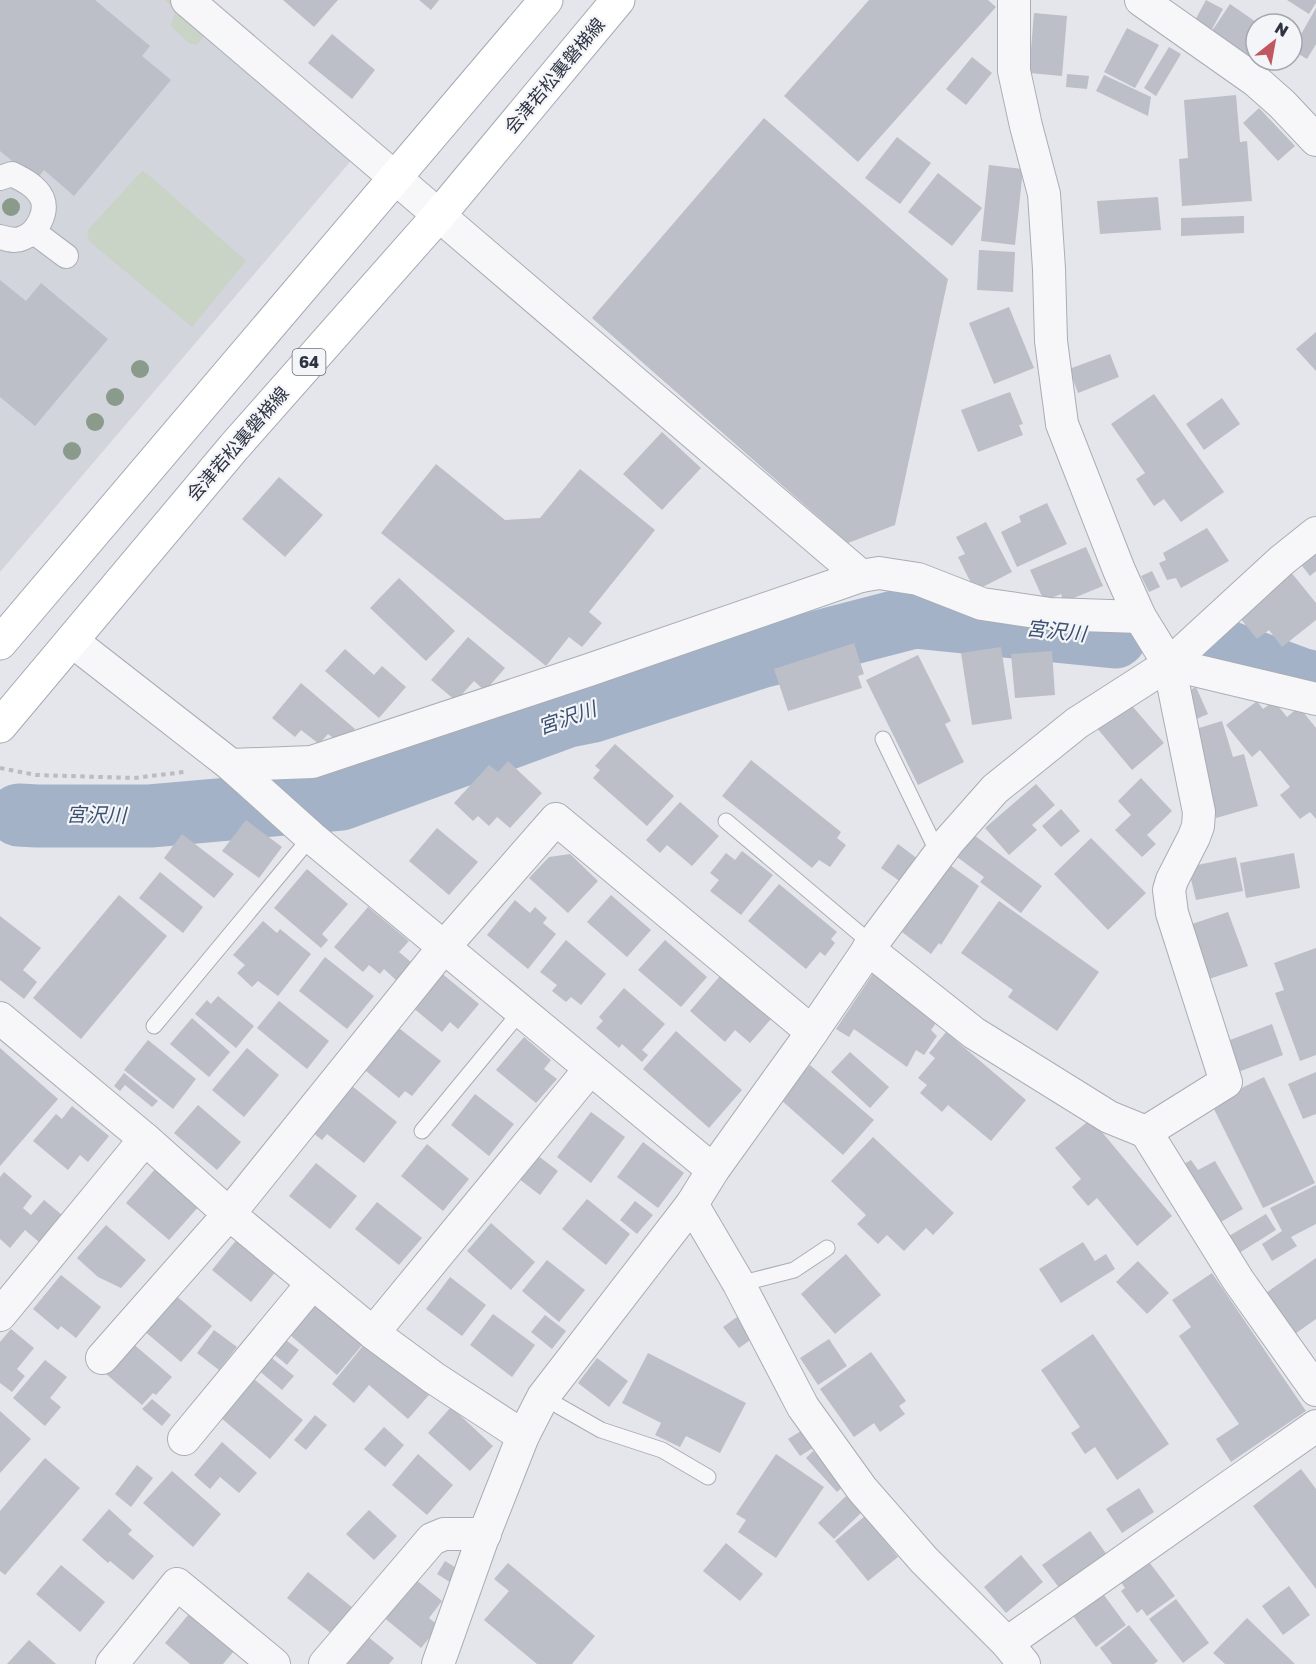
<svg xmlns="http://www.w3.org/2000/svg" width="1316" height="1664" font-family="'Golos Text','Noto Sans JP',sans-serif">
  <rect width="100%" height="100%" fill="#e4e6eb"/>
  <path fill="#d2d5dc" d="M0 0H171L355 156 0 572Z"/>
  <g fill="#c9d3c6">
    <path d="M165 0H175L206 34 196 45 189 43 171 26 176 9Z"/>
    <path d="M142 171 151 177 246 261 192 327 89 241 87 231Z"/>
  </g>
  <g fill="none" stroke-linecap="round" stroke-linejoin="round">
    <g stroke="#a3b2c6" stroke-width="63">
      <path d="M1217 648 1300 679 1316 683"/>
      <path d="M19 815 37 816H150L341 799 568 716 593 711 760 657 914 617 1115 637"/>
    </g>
  </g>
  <g fill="#bcbfc7">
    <path d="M0 0H95L150 46 142 56 171 80 74 196 44 170 36 180 0 151Z"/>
    <path d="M283 0H338L314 27Z"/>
    <path d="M419 0H439L431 10Z"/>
    <path d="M869 0H988L996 7 858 162 784 96Z"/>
    <path d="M1206 0 1223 9 1211 31 1194 22Z"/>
    <path d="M1287 0H1316V3L1309 14Z"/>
    <path d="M1230 4 1259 24H1256L1257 60 1254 64 1210 34Z"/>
    <path d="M1316 8V44L1307 59 1292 50Z"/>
    <path d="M1034 13 1067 16 1062 76 1029 73Z"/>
    <path d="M1127 28 1159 45 1135 88 1104 72Z"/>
    <path d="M332 34 375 70 352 99 308 63Z"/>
    <path d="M1169 47 1181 54 1156 96 1144 88Z"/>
    <path d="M972 57 992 73 966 105 946 89Z"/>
    <path d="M1067 74 1089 76 1087 89 1066 87Z"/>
    <path d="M1104 75 1151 97 1148 116 1096 91Z"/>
    <path d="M1236 95 1240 142 1247 141 1252 201 1182 206 1179 159 1188 158 1184 100Z"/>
    <path d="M1259 108 1295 146 1278 161 1243 123Z"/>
    <path d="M764 118 948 279 895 525 848 543 592 318Z"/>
    <path d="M897 137 931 163 900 204 865 178Z"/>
    <path d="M989 165 1023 169 1015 245 981 241Z"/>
    <path d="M938 173 982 208 952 246 908 212Z"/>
    <path d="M1158 197 1161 230 1100 234 1097 201Z"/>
    <path d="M1244 216V233L1181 236V218Z"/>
    <path d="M979 250 1015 252 1013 292 977 290Z"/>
    <path d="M0 280 26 301 41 283 108 339 35 426 0 397Z"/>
    <path d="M1009 307 1034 368 994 384 969 323Z"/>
    <path d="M1316 332V371L1296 349Z"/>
    <path d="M1110 354 1119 377 1078 393 1069 369Z"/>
    <path d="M1010 392 1023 424 1019 425 1023 435 978 452 961 410Z"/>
    <path d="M1154 394 1224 492 1181 522 1164 499 1154 506 1136 479 1145 473 1111 424Z"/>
    <path d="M1222 398 1240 424 1204 450 1186 424Z"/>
    <path d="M662 432 701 468 662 510 623 474Z"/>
    <path d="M436 464 505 520 540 518 580 469 655 530 589 612 602 623 582 647 569 637 546 666 381 533Z"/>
    <path d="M279 477 323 515 285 557 242 519Z"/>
    <path d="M1047 503 1067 544 1017 567 1001 532 1021 522 1019 516Z"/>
    <path d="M986 522 1012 572 975 591 958 557 965 554 956 537Z"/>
    <path d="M1207 528 1229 561 1181 588 1176 578 1167 580 1159 563 1166 560 1163 553Z"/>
    <path d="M1086 547 1103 586 1064 602 1061 594 1044 601 1030 570Z"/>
    <path d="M1316 549V571L1310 576 1299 562Z"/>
    <path d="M1152 571 1160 587 1149 592 1141 576Z"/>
    <path d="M1290 571 1316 603V620L1282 647 1269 630 1257 639 1236 613Z"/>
    <path d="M399 578 455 631 426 661 370 608Z"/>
    <path d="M468 637 505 668 485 691 474 681 456 701 431 680Z"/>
    <path d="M854 643 864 674 858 676 862 688 788 711 774 669Z"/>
    <path d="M1001 647 1012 719 972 725 961 653Z"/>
    <path d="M345 649 374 675 382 666 406 687 379 718 325 671Z"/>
    <path d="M1052 651 1055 695 1015 698 1011 654Z"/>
    <path d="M918 655 951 721 945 724 964 762 918 785 866 680Z"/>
    <path d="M301 683 355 729 342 745 328 734 319 744 301 730 295 737 272 718Z"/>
    <path d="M1196 687 1208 714 1192 721 1180 695Z"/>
    <path d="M1127 700 1164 743 1132 770 1096 727Z"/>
    <path d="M1257 701 1263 709 1274 701 1287 717 1299 707 1316 728V819L1310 812 1300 819 1280 795 1290 787 1260 750 1252 757 1226 725Z"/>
    <path d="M1222 721 1233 757 1244 754 1258 806 1216 818 1189 731Z"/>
    <path d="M615 744 674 796 647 826 593 778 600 770 595 766Z"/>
    <path d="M751 760 841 832 837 838 846 845 830 867 819 860 812 868 722 796Z"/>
    <path d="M508 761 542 793 510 828 497 817 489 826 478 816 473 821 454 803 489 765 498 772Z"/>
    <path d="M1141 778 1172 811 1147 835 1156 844 1142 857 1115 830 1131 815 1118 801Z"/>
    <path d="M1036 784 1055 805 1032 825 1037 830 1009 855 985 828Z"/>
    <path d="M680 802 719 836 692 866 667 845 660 853 646 840Z"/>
    <path d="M1061 809 1080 831 1061 847 1042 826Z"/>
    <path d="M246 820 282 847 259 878 222 851Z"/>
    <path d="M437 828 478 862 449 895 409 861Z"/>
    <path d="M182 834 234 874 214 898 164 858Z"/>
    <path d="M974 835 1042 886 1021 913 980 882 984 877 957 857Z"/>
    <path d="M1091 838 1146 893 1108 930 1054 874Z"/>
    <path d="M898 844 918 859 901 882 881 868Z"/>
    <path d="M742 851 773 875 741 915 710 891 719 880 710 873 726 853 735 860Z"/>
    <path d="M1294 853 1300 888 1246 898 1240 863Z"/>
    <path d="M570 854 598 881 568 913 529 878 549 857Z"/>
    <path d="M1236 857 1243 891 1196 900 1188 867Z"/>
    <path d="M950 865 979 886 941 945 939 943 931 954 902 932Z"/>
    <path d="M307 869 348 904 322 934 328 940 321 948 274 908Z"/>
    <path d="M160 872 203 907 183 933 139 898Z"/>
    <path d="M779 884 837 932 831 939 835 943 825 956 820 952 806 969 748 921Z"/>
    <path d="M119 895 167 936 81 1039 33 998Z"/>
    <path d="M611 895 651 930 627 957 587 922Z"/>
    <path d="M515 900 530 913 535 907 547 918 543 923 556 934 528 969 487 935Z"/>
    <path d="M999 901 1099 972 1057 1031 1008 997 1013 990 961 953Z"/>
    <path d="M368 907 409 941 399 952 411 962 396 980 384 969 380 974 369 965 363 972 334 947Z"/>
    <path d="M1228 912 1248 966 1209 979 1189 925Z"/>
    <path d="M0 916 41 948 23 970 37 982 24 999 0 980Z"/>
    <path d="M263 921 277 933 280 929 311 954 278 996 258 981 252 987 237 973 245 965 233 955Z"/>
    <path d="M566 940 606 974 581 1005 571 997 566 1002 552 991 557 985 540 972Z"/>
    <path d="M665 940 707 977 681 1007 638 970Z"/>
    <path d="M1316 948V1055L1300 1061 1275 993 1284 990 1274 963Z"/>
    <path d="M325 957 374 996 347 1029 299 991Z"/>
    <path d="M876 969 921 1005 917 1009 936 1023 931 1030 937 1036 924 1055 916 1050 907 1067 854 1029 849 1037 836 1029Z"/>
    <path d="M440 972 479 1004 458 1029 450 1022 442 1032 411 1006Z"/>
    <path d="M720 976 771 1019 750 1043 735 1030 725 1042 690 1011Z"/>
    <path d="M624 988 665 1024 642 1050 648 1055 642 1062 622 1044 619 1048 596 1028 603 1021 599 1017Z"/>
    <path d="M218 996 254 1026 236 1048 195 1014 207 1000 211 1004Z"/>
    <path d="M279 1001 329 1041 307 1069 257 1028Z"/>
    <path d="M192 1018 230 1052 209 1077 170 1044Z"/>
    <path d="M1272 1024 1283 1055 1233 1074 1222 1043Z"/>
    <path d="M395 1025 441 1061 412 1096 405 1091 399 1098 360 1066Z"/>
    <path d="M676 1031 742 1090 709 1128 643 1069Z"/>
    <path d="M946 1032 1026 1100 991 1141 948 1105 942 1112 920 1093 927 1085 918 1078 935 1058 929 1053Z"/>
    <path d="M524 1037 551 1060 544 1069 557 1079 536 1103 496 1070Z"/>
    <path d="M148 1040 196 1079 173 1109 124 1070Z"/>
    <path d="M0 1048 58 1099 0 1166Z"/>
    <path d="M247 1048 279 1075 244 1117 212 1090Z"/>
    <path d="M850 1052 889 1087 870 1108 831 1072Z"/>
    <path d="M810 1065 874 1120 843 1155 780 1099Z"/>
    <path d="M1316 1072V1114L1303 1119 1288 1084Z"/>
    <path d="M124 1073 158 1101 152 1107 125 1085 120 1091 114 1086Z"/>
    <path d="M1264 1077 1315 1183 1263 1208 1211 1103Z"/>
    <path d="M347 1082 397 1122 364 1163 327 1134 322 1140 308 1129Z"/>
    <path d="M475 1094 514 1124 489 1156 451 1125Z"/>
    <path d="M198 1105 241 1142 217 1170 174 1133Z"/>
    <path d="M72 1106 109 1136 88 1162 80 1155 68 1170 33 1141 56 1114 62 1119Z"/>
    <path d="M591 1112 625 1137 591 1183 557 1157Z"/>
    <path d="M1091 1119 1172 1216 1137 1246 1097 1198 1088 1206 1072 1187 1081 1179 1055 1148Z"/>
    <path d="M873 1137 954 1213 933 1235 926 1228 904 1251 887 1235 878 1244 857 1224 866 1215 831 1181Z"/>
    <path d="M643 1142 684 1173 658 1208 617 1177Z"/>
    <path d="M427 1144 469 1179 443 1211 401 1176Z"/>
    <path d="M537 1155 558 1171 540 1195 519 1179Z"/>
    <path d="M1191 1160 1198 1170 1215 1161 1243 1209 1214 1226 1179 1167Z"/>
    <path d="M316 1163 357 1196 330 1229 289 1196Z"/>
    <path d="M156 1168 200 1205 169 1240 126 1203Z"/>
    <path d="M4 1172 32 1196 23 1208 31 1215 44 1200 62 1215 39 1242 25 1230 10 1248 0 1239V1177Z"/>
    <path d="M1316 1185V1224L1291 1237 1297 1246 1272 1261 1262 1244 1282 1231 1270 1208Z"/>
    <path d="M587 1199 630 1234 606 1265 562 1229Z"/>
    <path d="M635 1201 653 1215 637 1234 620 1220Z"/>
    <path d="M377 1202 422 1238 399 1265 355 1229Z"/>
    <path d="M1266 1214 1276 1230 1239 1253 1229 1236Z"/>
    <path d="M491 1223 535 1262 511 1290 467 1251Z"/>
    <path d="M106 1225 146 1260 121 1288 98 1277 77 1258Z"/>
    <path d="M238 1238 277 1270 251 1302 212 1270Z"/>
    <path d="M1083 1242 1095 1261 1106 1254 1115 1269 1061 1303 1039 1269Z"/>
    <path d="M846 1254 881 1295 835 1334 801 1294Z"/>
    <path d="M1316 1258V1319L1292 1336 1263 1295Z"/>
    <path d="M547 1260 585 1290 559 1322 522 1291Z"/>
    <path d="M1138 1261 1169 1293 1147 1314 1116 1282Z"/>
    <path d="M1212 1273 1306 1411 1231 1462 1216 1439 1239 1424 1179 1336 1191 1327 1172 1300Z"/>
    <path d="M61 1275 101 1307 76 1338 61 1326 58 1330 33 1309Z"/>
    <path d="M450 1277 486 1305 462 1336 426 1309Z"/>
    <path d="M174 1294 212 1326 181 1362 143 1330Z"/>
    <path d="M317 1304 363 1344 337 1375 290 1335Z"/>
    <path d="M493 1314 535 1345 512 1377 470 1345Z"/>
    <path d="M545 1315 566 1331 552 1349 531 1332Z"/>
    <path d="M737 1317 753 1338 739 1348 723 1327Z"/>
    <path d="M11 1329 34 1348 17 1369 25 1376 12 1392 0 1383V1342Z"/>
    <path d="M214 1330 237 1347 219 1370 197 1353Z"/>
    <path d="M1093 1334 1169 1444 1117 1480 1095 1447 1085 1454 1071 1433 1080 1427 1041 1370Z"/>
    <path d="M829 1339 847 1366 818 1385 800 1358Z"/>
    <path d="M286 1340 299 1350 287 1365 275 1355Z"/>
    <path d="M131 1342 172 1377 156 1395 153 1393 142 1405 105 1373Z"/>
    <path d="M366 1342 429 1395 408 1419 369 1385 354 1403 332 1384Z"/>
    <path d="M871 1352 906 1401 899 1406 905 1414 880 1432 874 1423 854 1437 820 1389Z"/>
    <path d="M648 1353 746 1403 720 1453 686 1436 680 1447 655 1435 661 1423 622 1403Z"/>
    <path d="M268 1355 294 1376 282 1390 257 1369Z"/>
    <path d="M597 1358 628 1381 609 1407 578 1383Z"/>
    <path d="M45 1360 67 1377 50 1398 61 1407 45 1426 13 1398Z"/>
    <path d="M254 1379 303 1420 270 1459 221 1418Z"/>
    <path d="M152 1399 171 1415 162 1426 142 1409Z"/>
    <path d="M451 1407 493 1446 470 1471 428 1433Z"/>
    <path d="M0 1411 31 1439 0 1473Z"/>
    <path d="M315 1415 327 1425 306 1450 294 1440Z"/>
    <path d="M384 1427 404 1445 385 1467 364 1449Z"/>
    <path d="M801 1431 813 1448 800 1456 788 1439Z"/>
    <path d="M222 1442 257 1473 239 1493 220 1477 210 1489 194 1475Z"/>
    <path d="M813 1451 845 1485 837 1492 806 1458Z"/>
    <path d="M418 1454 453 1485 427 1515 392 1485Z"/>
    <path d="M776 1454 824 1487 776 1558 738 1532 746 1520 736 1514Z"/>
    <path d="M45 1458 80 1488 5 1575 0 1571V1511Z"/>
    <path d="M137 1465 153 1478 131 1507 115 1494Z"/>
    <path d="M1301 1469 1316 1489V1589L1253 1506Z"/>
    <path d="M172 1471 221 1514 193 1547 143 1503Z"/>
    <path d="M1139 1488 1154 1512 1122 1533 1106 1509Z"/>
    <path d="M846 1496 862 1512 834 1539 818 1523Z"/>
    <path d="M109 1509 132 1530 128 1534 154 1556 133 1580 110 1561 108 1563 82 1540Z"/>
    <path d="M369 1510 397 1536 374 1560 346 1534Z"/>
    <path d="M865 1516 898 1557 868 1581 835 1541Z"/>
    <path d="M1090 1531 1110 1559 1063 1593 1042 1565Z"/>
    <path d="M726 1543 763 1574 740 1601 703 1571Z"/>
    <path d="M1021 1555 1043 1582 1006 1613 984 1587Z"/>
    <path d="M1146 1558 1175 1596 1147 1616 1142 1609 1137 1613 1121 1591 1125 1588 1118 1578Z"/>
    <path d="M445 1561 458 1569 450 1582 437 1574Z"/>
    <path d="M508 1563 595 1636 572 1664H537L484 1620 509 1591 494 1579Z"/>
    <path d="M61 1565 105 1602 80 1632 36 1594Z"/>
    <path d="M308 1572 353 1608 332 1634 287 1598Z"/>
    <path d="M414 1578 442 1601 429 1618 439 1626 421 1648 382 1616Z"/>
    <path d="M1289 1586 1310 1615 1283 1635 1262 1606Z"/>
    <path d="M1101 1591 1126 1625 1096 1647 1071 1613Z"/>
    <path d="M1176 1599 1209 1643 1183 1663 1149 1619Z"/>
    <path d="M189 1614 234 1651 223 1664H190L165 1643Z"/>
    <path d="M1247 1618 1295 1664H1225L1213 1653Z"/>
    <path d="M1129 1625 1158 1661 1154 1664H1112L1100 1648Z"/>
    <path d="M367 1636 394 1658 389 1664H345Z"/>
    <path d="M29 1640 56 1664H7Z"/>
  </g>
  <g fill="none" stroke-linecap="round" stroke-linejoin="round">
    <g stroke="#a9adb5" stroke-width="17">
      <g id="service">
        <path d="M883 739 939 855"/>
        <path d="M726 821 872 944"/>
        <path d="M154 1026 311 837"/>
        <path d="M422 1131 521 1011"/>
        <path d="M739 1284 794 1270 827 1248"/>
        <path d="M543 1397 601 1430 662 1450 708 1477"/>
      </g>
    </g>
    <g stroke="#a9adb5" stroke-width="26">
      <g id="pedestrian">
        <path d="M0 178 12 174C24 180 36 186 42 198 48 212 37 233 23 238 15 242 8 239 0 237"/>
        <path d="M34 232 66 256"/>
      </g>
    </g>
    <g stroke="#a9adb5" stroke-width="34">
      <g id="minor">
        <path d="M187 0 861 576"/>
        <path d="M1141 0 1256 81 1282 104 1316 140"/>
        <path d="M72 641 231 765 311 837 713 1170"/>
        <path d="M1169 664 1316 699"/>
        <path d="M231 765 312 762 589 670 861 576 879 573 918 579 982 604 1050 614 1140 617"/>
        <path d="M868 949 974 1033 1109 1117 1146 1132 1226 1082 1172 913 1169 890 1172 880 1194 837 1198 826 1199 812 1169 664 1140 617 1119 570 1062 424 1051 341 1049 269 1044 194 1026 126 1014 71V0"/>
        <path d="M0 1018 145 1139 229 1214 373 1333 434 1378 523 1436"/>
        <path d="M1146 1132 1238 1280 1316 1390"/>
        <path d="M692 1204 739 1284 803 1407 862 1489 924 1560 1007 1643 1024 1664"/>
        <path d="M0 1315 145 1139"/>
        <path d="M373 1333 590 1069"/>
        <path d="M102 1358 229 1214 444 947 556 819 812 1032"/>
        <path d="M184 1439 312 1284"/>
        <path d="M1007 1643 1316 1426"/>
        <path d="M112 1664 177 1584 274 1664"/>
        <path d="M325 1664 432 1539 444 1534H485"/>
        <path d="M438 1664 482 1540 523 1436 543 1397 692 1204 713 1170 803 1045 872 944 949 841 995 789 1077 723 1169 664 1281 561 1316 533"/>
      </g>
    </g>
    <g stroke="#a5aab5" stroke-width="35">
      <g id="primary">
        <path d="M0 643 546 0"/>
        <path d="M0 726 234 447 439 215 618 0"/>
      </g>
    </g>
    <path stroke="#babcc2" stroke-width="4" stroke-dasharray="4.5 4.5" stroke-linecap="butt" d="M0 768 36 775 134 778 184 772"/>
    <use href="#service" stroke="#f7f7f9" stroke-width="15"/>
    <use href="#pedestrian" stroke="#f7f7f9" stroke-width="24"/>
    <use href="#minor" stroke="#f7f7f9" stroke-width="32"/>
    <use href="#primary" stroke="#fff" stroke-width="33"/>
  </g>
  <g fill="#8a9a8b">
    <circle cx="11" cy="207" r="9"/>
    <circle cx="140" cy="369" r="9"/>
    <circle cx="115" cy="397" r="9"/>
    <circle cx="95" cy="422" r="9"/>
    <circle cx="72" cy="451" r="9"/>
  </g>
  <g text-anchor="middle" stroke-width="4.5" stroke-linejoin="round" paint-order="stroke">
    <rect fill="#f4f5f8" stroke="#696d78" stroke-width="1.5" x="292.5" y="349" width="33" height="26" rx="4.5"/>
    <g font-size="16" font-weight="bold" fill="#2d3341">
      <text x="309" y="368">64</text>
    </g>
    <g font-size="18" fill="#2d3341" stroke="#f4f5f8">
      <text transform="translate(555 76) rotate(-50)" y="6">会津若松裏磐梯線</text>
      <text transform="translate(238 444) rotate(-49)" y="6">会津若松裏磐梯線</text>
    </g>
    <g font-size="20" font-style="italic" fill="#3b5071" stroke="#f4f5f8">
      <text transform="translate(1056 631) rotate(6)" y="7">宮沢川</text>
      <text transform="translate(567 718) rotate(-19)" y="7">宮沢川</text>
      <text transform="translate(96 815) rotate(1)" y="7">宮沢川</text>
    </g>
  </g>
  <g transform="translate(1274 42) rotate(31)"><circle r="28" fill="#f4f5f8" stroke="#a4a7af" stroke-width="1.5"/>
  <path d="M0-4.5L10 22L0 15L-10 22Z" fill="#c15760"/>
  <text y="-9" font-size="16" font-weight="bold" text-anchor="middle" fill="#2d3341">N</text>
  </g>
</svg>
